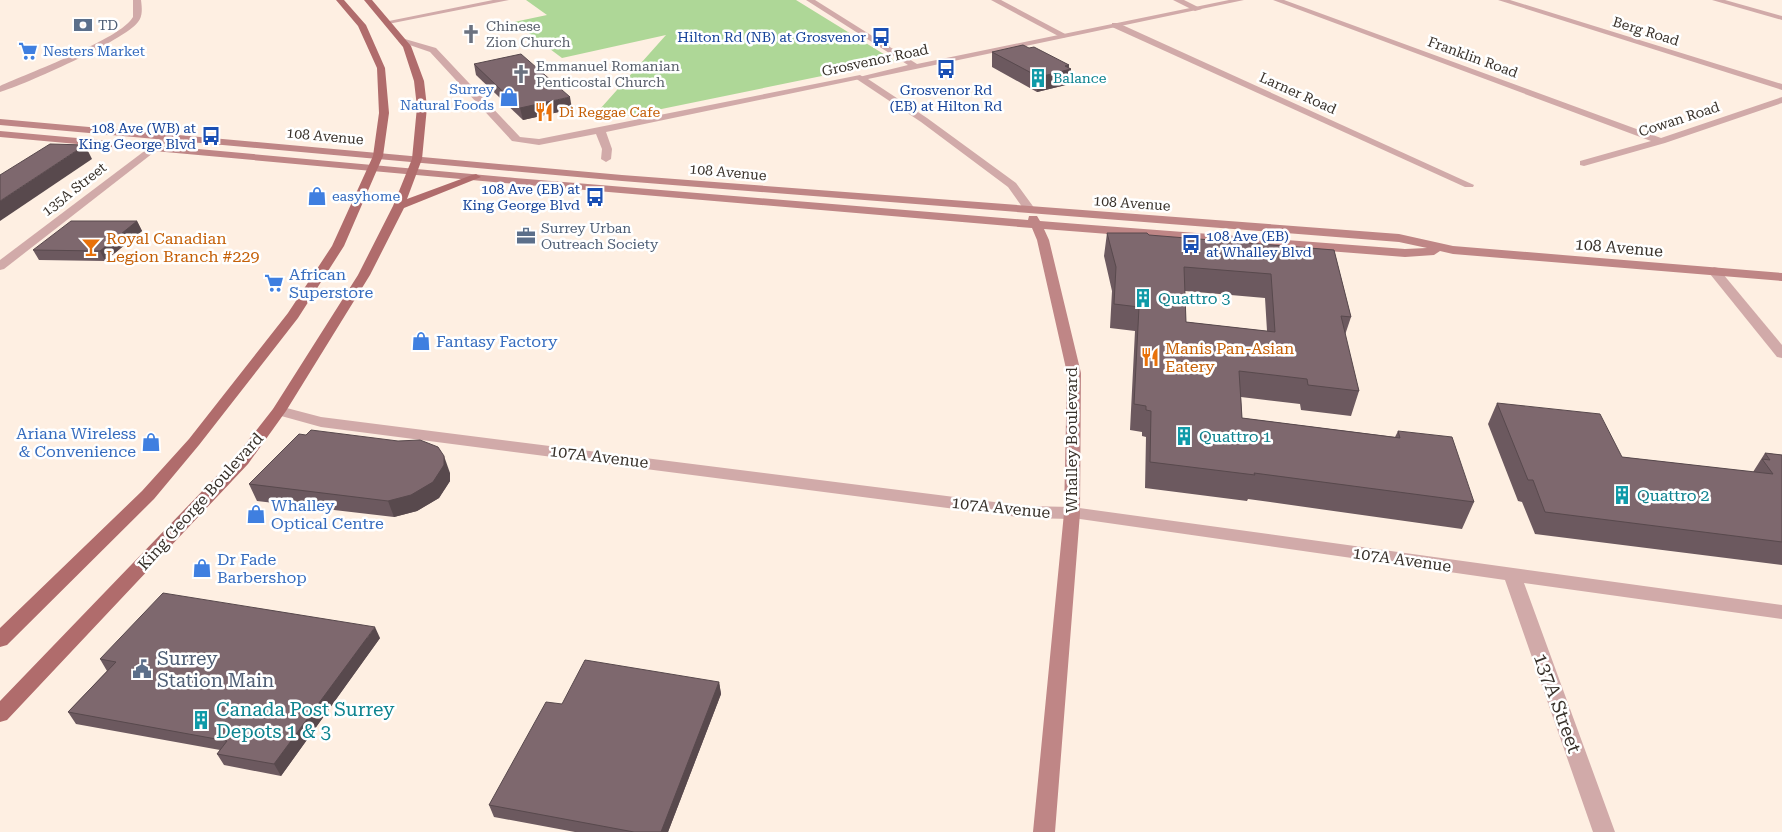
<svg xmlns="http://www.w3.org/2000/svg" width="1782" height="832" font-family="'Roboto Serif',serif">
  <rect width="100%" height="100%" fill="#feefe2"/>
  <path fill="#aed797" d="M526 0H796L895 61 598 122 600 109 666 35 562 58 514 22 547 15Z"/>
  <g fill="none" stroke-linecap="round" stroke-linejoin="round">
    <g fill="#d1aaa9" fill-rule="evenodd">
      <path d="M991 0H1001L1069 36 1062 38Z"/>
      <path d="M1173 0H1184L1202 9 1195 11Z"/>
      <path d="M1273 0H1284L1661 138 1782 97V103L1665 143 1584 166 1580 165V161L1651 141Z"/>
      <path d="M1498 0H1510L1782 84V90Z"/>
      <path d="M1712 0H1725L1782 16V20Z"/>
      <path d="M1112 23H1118L1474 185 1473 187H1465L1112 27Z"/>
      <path d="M398 37 436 48 520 137 539 139 860 75 865 78 606 132 612 149 611 159 606 162 601 159 602 149 596 134 539 145 512 141 430 52 398 41Z"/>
      <path d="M1072 507 1782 605V619L1524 583 1615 832H1593L1505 580 1066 517 1064 513 1066 509Z"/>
    </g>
    <g fill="#d1aaa9" fill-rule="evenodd">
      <path d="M133 0H141C142 8 143 16 138 22 125 40 24 85 0 92V86C26 74 121 39 133 17Z"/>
      <path d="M493 0H509L388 24 384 22Z"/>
      <path d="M806 0H815L917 64 1229 0H1244L868 79 927 118 1016 183 1035 209 1029 212 1025 211 1008 187 921 122 855 78 908 65Z"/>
      <path d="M167 134 171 135V139L4 269 0 270V260Z"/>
      <path d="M1714 267 1718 268 1782 345V358L1777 357 1710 274 1708 271Z"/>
      <path d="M279 406 321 417 1025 506 1072 507 1078 509 1080 513 1078 517 1072 519 1025 518 321 427 274 414 272 411 274 408Z"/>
    </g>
    <path fill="#bf8686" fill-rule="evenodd" d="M0 119 622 175 1399 234 1453 246 1782 273V281L1453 254 1440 251 1434 255 1405 257 1044 229 1049 240 1081 373 1080 513 1055 832H1033L1064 513 1067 373 1037 240 1032 228 515 184 0 137V131L515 178 1028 220 1029 216H1037L1040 221 1078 224 1405 249 1427 248 1399 242 622 181 0 125Z"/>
    <g fill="#b06c6c" fill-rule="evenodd">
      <path d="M336 0H344L366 25 385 68 389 113 383 156 344 246 298 318 199 445 154 499 7 645 0 647V628L142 491 189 439 288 313 332 246 373 156 379 113 377 68 358 26Z"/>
      <path d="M364 0H372L411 46 424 81 427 107 422 159 407 199 472 175 476 174 481 177 404 208 370 275 286 411 248 464 7 720 0 722V701L236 456 273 409 358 275 393 206 412 159 417 107 414 81 403 47Z"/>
    </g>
  </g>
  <g fill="#6c595f" fill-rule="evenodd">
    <path d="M1029 48 1069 65V68L1071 69 1070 84 1037 92 992 67V52Z"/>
    <path d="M474 64 572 109 523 120 476 75Z"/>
    <path d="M137 221 142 231 105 261 39 260 33 250Z"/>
    <path d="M1107 233 1334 250 1351 317 1345 335 1359 391 1351 416 1301 410 1300 404 1241 397 1242 418 1395 437 1398 431 1474 502 1462 529 1248 499 1247 501 1145 488 1146 437 1142 436V432L1130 430 1135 331 1110 328 1112 291 1104 256ZM1185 291 1265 298 1267 331 1186 322Z"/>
    <path d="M1497 403 1622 457 1753 472 1765 453 1782 455V565L1535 534 1522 502 1518 501 1488 424Z"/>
    <path d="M306 435 450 473V481L439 498 417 511 394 517 257 501 249 484Z"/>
    <path d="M380 638 281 776 224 765 217 754 220 750 76 724 68 712 107 671 100 659Z"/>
    <path d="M719 682 721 694 668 832H575L494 817 489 805 562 704Z"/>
  </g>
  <g fill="#58494d">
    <path d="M1069 65 1068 70 1071 69 1070 84 1037 92 1039 77Z"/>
    <path d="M570 97 572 109 523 120 520 108Z"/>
    <path d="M85 145 92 159 0 221V201Z"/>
    <path d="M137 221 142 231 105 261 100 251Z"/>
    <path d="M444 456 450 473V481L439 498 417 511 394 517 388 501Z"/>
    <path d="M375 627 380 638 281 776 274 764Z"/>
    <path d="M719 682 721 694 668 832H661Z"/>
  </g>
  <g fill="#7e686e" stroke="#58494d" fill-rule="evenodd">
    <path d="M1023 45 1029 48 1034 47 1069 65 1065 66 1071 69 1039 77 992 52Z"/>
    <path d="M521 54 570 97 520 108 474 64Z"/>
    <path d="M50 144 85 145 0 201V175Z"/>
    <path d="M71 221H137L100 251 33 250Z"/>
    <path d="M1107 233H1147L1149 235 1334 250 1351 317 1341 316 1359 391 1308 385 1307 379 1239 371 1242 418 1400 438 1398 431 1452 437 1474 502 1254 473 1255 475 1150 462 1151 411 1146 410V406L1134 404 1139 307 1114 304 1116 267ZM1184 267 1271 274 1275 332 1186 322Z"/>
    <path d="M1497 403 1600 414 1622 457 1773 474 1762 459 1770 460 1765 453 1782 455V542L1545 512 1533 480H1528Z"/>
    <path d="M311 430 398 441 420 440 438 447 444 456V465L433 482 411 495 388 501 249 484 299 434 306 435Z"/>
    <path d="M163 593 375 627 274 764 217 754 227 741 68 712 116 662 100 659Z"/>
    <path d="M585 660 719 682 661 832H634L489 805 546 702 562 704Z"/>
  </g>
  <defs>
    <g id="bank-bare" transform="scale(1.5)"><path d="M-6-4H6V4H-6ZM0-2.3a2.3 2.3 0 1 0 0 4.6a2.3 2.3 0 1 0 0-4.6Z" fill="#5c6f8a" stroke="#fff" stroke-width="2.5" paint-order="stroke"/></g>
    <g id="church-bare" transform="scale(1.5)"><path d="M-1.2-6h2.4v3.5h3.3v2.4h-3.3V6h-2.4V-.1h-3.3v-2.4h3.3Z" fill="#6b7280" stroke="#fff" stroke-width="2.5" paint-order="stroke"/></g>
    <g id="bus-bare" transform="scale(1.5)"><path d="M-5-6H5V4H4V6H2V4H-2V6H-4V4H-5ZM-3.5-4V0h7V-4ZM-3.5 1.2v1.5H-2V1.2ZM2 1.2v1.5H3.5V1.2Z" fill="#1a4fb4" stroke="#fff" stroke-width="2.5" paint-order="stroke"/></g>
    <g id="supermarket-bare" transform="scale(1.5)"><path d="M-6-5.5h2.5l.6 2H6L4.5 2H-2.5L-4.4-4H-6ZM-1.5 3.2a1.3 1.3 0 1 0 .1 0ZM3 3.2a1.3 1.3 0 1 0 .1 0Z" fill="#3f7fe0" stroke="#fff" stroke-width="2.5" paint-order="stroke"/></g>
    <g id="building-bare" transform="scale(1.5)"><path d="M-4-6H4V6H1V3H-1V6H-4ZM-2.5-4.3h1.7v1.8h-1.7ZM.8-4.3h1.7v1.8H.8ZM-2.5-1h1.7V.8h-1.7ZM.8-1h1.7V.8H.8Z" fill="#0f9aa8" stroke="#fff" stroke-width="2.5" paint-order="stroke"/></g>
    <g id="shop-bare" transform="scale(1.5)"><path d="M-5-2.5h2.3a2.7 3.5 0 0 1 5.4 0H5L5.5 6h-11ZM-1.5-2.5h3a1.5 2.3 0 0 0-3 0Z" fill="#3f7fe0" stroke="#fff" stroke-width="2.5" paint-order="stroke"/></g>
    <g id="restaurant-bare" transform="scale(1.5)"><path d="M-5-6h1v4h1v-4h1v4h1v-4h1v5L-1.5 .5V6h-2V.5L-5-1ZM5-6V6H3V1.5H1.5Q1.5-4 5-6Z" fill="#e8710a" stroke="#fff" stroke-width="2.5" paint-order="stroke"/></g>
    <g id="office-bare" transform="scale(1.5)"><path d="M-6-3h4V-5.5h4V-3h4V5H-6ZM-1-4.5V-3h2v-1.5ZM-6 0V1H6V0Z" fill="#5c6f8a" stroke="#fff" stroke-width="2.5" paint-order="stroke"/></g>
    <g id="bar-bare" transform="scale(1.5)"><path d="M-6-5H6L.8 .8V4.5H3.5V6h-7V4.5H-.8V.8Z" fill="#e8710a" stroke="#fff" stroke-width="2.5" paint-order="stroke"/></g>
    <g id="civic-bare" transform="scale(1.5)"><path d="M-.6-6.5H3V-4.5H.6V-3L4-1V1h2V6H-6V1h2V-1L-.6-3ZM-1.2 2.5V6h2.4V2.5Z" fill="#5c6f8a" stroke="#fff" stroke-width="2.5" paint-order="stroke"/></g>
  </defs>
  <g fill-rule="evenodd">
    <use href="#bank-bare" x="83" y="25"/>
    <use href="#church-bare" x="471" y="34"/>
    <use href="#bus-bare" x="881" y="37"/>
    <use href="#supermarket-bare" x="28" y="51"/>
    <use href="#bus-bare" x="946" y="69"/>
    <use href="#church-bare" x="521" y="74"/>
    <use href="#building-bare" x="1038" y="78"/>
    <use href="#shop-bare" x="509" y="97"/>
    <use href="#restaurant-bare" x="544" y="112"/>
    <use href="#bus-bare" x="211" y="136"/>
    <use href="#shop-bare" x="317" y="196"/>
    <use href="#bus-bare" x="595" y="197"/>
    <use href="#office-bare" x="526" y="236"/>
    <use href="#bus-bare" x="1191" y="244"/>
    <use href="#bar-bare" x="91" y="247"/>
    <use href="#supermarket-bare" x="274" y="283"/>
    <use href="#building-bare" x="1143" y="298"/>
    <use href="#shop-bare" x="421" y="341"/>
    <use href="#restaurant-bare" x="1150" y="357"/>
    <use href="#building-bare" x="1184" y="436"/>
    <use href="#shop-bare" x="151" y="442"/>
    <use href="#building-bare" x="1622" y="495"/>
    <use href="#shop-bare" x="256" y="514"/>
    <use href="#shop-bare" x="202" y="568"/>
    <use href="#civic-bare" x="142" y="669"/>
    <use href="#building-bare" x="201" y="720"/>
  </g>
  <g text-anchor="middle" stroke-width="5" stroke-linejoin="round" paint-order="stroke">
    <g font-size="14" fill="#4e5e75" stroke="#fff" text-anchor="start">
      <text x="98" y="30">TD</text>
      <text x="541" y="233">Surrey Urban<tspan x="541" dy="16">Outreach Society</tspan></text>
    </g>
    <g font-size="14" fill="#5b616d" stroke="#fff" text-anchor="start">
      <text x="486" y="31">Chinese<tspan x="486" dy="16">Zion Church</tspan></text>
      <text x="536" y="71">Emmanuel Romanian<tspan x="536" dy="16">Penticostal Church</tspan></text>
    </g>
    <g font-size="14" fill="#38312a" stroke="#fff">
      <text transform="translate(1646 31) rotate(17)" y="5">Berg Road</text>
      <text transform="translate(1473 57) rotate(20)" y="5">Franklin Road</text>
      <text transform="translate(875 60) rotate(-12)" y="5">Grosvenor Road</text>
      <text transform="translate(1298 93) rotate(24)" y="5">Larner Road</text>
      <text transform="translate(1679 119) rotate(-18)" y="5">Cowan Road</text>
      <text transform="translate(325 136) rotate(5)" y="5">108 Avenue</text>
      <text transform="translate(728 172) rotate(5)" y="5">108 Avenue</text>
      <text transform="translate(74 189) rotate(-38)" y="5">135A Street</text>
      <text transform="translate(1132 203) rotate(4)" y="5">108 Avenue</text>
    </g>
    <g font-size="14" fill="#164399" stroke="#fff" text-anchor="end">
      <text x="866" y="42">Hilton Rd (NB) at Grosvenor</text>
      <text x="946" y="95" text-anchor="middle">Grosvenor Rd<tspan x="946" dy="16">(EB) at Hilton Rd</tspan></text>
      <text x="196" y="133">108 Ave (WB) at<tspan x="196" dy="16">King George Blvd</tspan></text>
      <text x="580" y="194">108 Ave (EB) at<tspan x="580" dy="16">King George Blvd</tspan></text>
      <text x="1206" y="241" text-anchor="start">108 Ave (EB)<tspan x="1206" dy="16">at Whalley Blvd</tspan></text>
    </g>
    <g font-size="14" fill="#366cbe" stroke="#fff" text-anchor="start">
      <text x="43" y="56">Nesters Market</text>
      <text x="494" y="94" text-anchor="end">Surrey<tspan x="494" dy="16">Natural Foods</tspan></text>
      <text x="332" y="201">easyhome</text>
    </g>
    <g font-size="14" fill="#0d838f" stroke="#fff" text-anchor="start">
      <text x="1053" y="83">Balance</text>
    </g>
    <g font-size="14" fill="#c56008" stroke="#fff" text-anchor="start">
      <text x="559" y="117">Di Reggae Cafe</text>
    </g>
    <g font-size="16" fill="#c56008" stroke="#fff" text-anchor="start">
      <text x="106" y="244">Royal Canadian<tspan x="106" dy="18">Legion Branch #229</tspan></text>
      <text x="1165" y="354">Manis Pan-Asian<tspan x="1165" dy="18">Eatery</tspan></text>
    </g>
    <g font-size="16" fill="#38312a" stroke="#fff">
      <text transform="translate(1619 247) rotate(5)" y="6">108 Avenue</text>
      <text transform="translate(1071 440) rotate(-90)" y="6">Whalley Boulevard</text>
      <text transform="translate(599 456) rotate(7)" y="6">107A Avenue</text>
      <text transform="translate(200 501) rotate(-48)" y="6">King George Boulevard</text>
      <text transform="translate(1001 507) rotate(6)" y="6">107A Avenue</text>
      <text transform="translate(1402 559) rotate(8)" y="6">107A Avenue</text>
    </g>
    <g font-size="16" fill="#366cbe" stroke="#fff" text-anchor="start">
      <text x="289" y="280">African<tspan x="289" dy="18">Superstore</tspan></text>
      <text x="436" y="347">Fantasy Factory</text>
      <text x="136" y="439" text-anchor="end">Ariana Wireless<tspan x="136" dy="18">&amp; Convenience</tspan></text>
      <text x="271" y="511">Whalley<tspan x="271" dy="18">Optical Centre</tspan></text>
      <text x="217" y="565">Dr Fade<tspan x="217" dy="18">Barbershop</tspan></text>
    </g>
    <g font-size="16" fill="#0d838f" stroke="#fff" text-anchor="start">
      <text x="1158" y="304">Quattro 3</text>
      <text x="1199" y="442">Quattro 1</text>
      <text x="1637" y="501">Quattro 2</text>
    </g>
    <g font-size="19" fill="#4e5e75" stroke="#fff" text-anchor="start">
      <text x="157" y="665">Surrey<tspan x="157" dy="22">Station Main</tspan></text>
    </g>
    <g font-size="19" fill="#38312a" stroke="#fff">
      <text transform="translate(1558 703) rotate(70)" y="7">137A Street</text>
    </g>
    <g font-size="19" fill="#0d838f" stroke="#fff" text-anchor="start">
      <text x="216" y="716">Canada Post Surrey<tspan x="216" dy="22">Depots 1 &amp; 3</tspan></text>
    </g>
  </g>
</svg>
